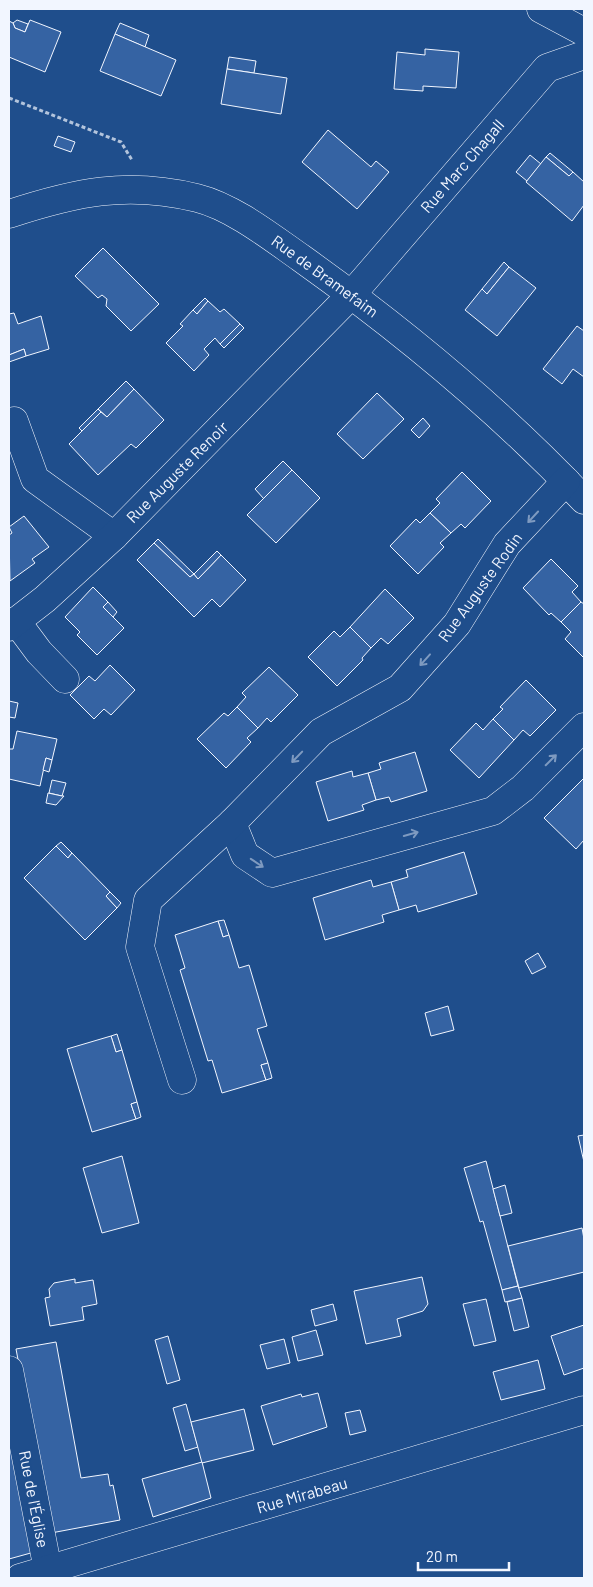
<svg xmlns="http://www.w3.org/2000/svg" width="593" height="1587" font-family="Barlow,sans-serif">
  <rect width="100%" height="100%" fill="#1f4e8c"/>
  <g fill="#3563a3" stroke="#f2f6ff">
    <path d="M17 20 28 24 25 32 15 28 13 23Z"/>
    <path d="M30 20 61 32 45 72 9 57V21L13 23 15 28 25 32Z"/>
    <path d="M120 23 149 35 145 47 115 34Z"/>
    <path d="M115 34 176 60 161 96 100 71Z"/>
    <path d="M425 49 459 52 456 88 423 86V91L394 89 397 52 425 55Z"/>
    <path d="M229 57 256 61 254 73 227 69Z"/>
    <path d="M227 69 287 78 281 114 221 104Z"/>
    <path d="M328 130 371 167 376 161 389 172 357 209 302 162Z"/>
    <path d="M58 136 75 142 71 152 54 146Z"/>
    <path d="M550 153 573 172 569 176 546 157Z"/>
    <path d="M530 155 541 164 527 181 516 172Z"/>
    <path d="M546 157 569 176 573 172 584 182V205L572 221 526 182Z"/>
    <path d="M103 248 159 304 131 331 106 306 107 299 102 295 98 298 75 276Z"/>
    <path d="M504 262 509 267 487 294 482 289Z"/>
    <path d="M509 267 536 288 497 336 465 310 482 289 487 294Z"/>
    <path d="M205 298 208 301 197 314 193 310Z"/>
    <path d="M208 301 220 312 224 309 240 324 220 344 215 338 204 349 209 355 194 371 166 343 183 326 180 324 193 310 197 314Z"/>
    <path d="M14 313 18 324 41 316 49 349 26 356 24 349 9 355V314Z"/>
    <path d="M240 324 244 328 224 348 220 344Z"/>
    <path d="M577 326 584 331V377L573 369 562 384 543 369Z"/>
    <path d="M24 349 26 356 9 362V355Z"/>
    <path d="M126 381 134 389 107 417 98 409Z"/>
    <path d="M134 389 164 420 136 448 131 444 98 475 69 444 101 412 107 417Z"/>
    <path d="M377 393 404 419 363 459 337 434Z"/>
    <path d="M98 409 101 412 82 431 79 428Z"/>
    <path d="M423 418 430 426 419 438 411 430Z"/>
    <path d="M283 461 292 470 264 499 255 489Z"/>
    <path d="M292 470 320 498 276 543 247 515Z"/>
    <path d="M462 472 491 501 465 528 461 524 451 533 430 513 440 503 436 499Z"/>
    <path d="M430 513 451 533 440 543 444 547 418 574 390 546 416 519 420 523Z"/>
    <path d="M24 516 49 547 32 559 35 563 10 581 9 535 12 533 9 527Z"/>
    <path d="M158 539 194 574 190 577 154 543Z"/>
    <path d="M154 543 190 577 194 574 198 579 221 555 246 580 220 607 212 599 194 617 137 560Z"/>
    <path d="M217 551 221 555 198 579 194 574Z"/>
    <path d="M551 559 578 586 572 592 581 602 561 622 551 613 549 615 523 588Z"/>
    <path d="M93 587 108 602 103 607 124 628 97 655 77 635 80 632 65 617Z"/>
    <path d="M385 589 414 618 388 644 381 638 371 648 350 627Z"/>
    <path d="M108 602 117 612 113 617 103 607Z"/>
    <path d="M581 602 584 604V658L565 639 571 632 561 622Z"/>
    <path d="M350 627 371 648 362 658 363 660 337 686 308 657 334 631 340 637Z"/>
    <path d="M110 665 135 690 111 715 104 709 94 719 70 695 89 676 95 681Z"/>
    <path d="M269 667 298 695 271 722 267 718 258 728 237 707 246 697 242 693Z"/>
    <path d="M526 680 556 710 530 736 523 730 514 740 493 719 503 709 500 707Z"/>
    <path d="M9 701 18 703 15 718 9 717Z"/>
    <path d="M237 707 258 728 247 738 251 742 226 768 197 739 224 713 228 716Z"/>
    <path d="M493 719 514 740 479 778 450 750 476 723 483 730Z"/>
    <path d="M17 731 57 739 52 760 46 758 40 786 9 779V749H13Z"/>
    <path d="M415 752 427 791 391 802 389 797 376 800 368 773 381 769 379 763Z"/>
    <path d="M46 758 52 760 49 772 43 770Z"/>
    <path d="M352 771 353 777 368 773 376 800 362 805 364 810 328 821 316 782Z"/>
    <path d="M584 778V840L576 849 544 818Z"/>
    <path d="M52 780 66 783 62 796 49 793Z"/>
    <path d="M48 793 62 796H64L56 805 46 803Z"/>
    <path d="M61 842 72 853 68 858 56 846Z"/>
    <path d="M56 846 68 858 72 853 110 892 106 896 117 908 85 940 24 878Z"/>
    <path d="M464 852 477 894 418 912 416 905 399 910 391 882 408 877 406 870Z"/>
    <path d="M371 880 373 887 391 882 399 910 382 915 384 922 325 940 313 898Z"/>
    <path d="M110 892 121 903 117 908 106 896Z"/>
    <path d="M224 920 229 935 223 937 218 921Z"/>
    <path d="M218 921 223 937 229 935 239 968 249 965 267 1026 257 1029 268 1063 261 1065 266 1080 222 1093 212 1060 208 1061 180 970 185 968 175 935Z"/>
    <path d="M538 953 546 967 532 974 525 961Z"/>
    <path d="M448 1006 454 1030 431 1036 425 1013Z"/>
    <path d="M117 1034 122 1050 116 1052 111 1036Z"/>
    <path d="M111 1036 116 1052 122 1050 137 1102 131 1104 136 1119 92 1132 67 1049Z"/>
    <path d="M268 1063 272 1078 266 1080 261 1065Z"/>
    <path d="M137 1102 141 1117 136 1119 131 1104Z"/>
    <path d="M584 1135V1162L578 1136Z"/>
    <path d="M122 1156 139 1223 102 1233 83 1168Z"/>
    <path d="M486 1161 518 1286 502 1290 483 1221 480 1222 464 1168Z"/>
    <path d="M505 1185 512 1213 500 1216 493 1189Z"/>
    <path d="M582 1228 584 1239V1272L519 1288 508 1246Z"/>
    <path d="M422 1277 428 1304 423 1311 397 1319 401 1336 366 1344 354 1291Z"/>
    <path d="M75 1279V1283L93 1280 97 1304 82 1307 84 1320 50 1326 45 1298 50 1297 49 1289 54 1283Z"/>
    <path d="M518 1286 522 1298 505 1302 502 1290Z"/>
    <path d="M522 1298 529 1327 514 1331 507 1302Z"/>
    <path d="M486 1299 496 1341 474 1346 463 1304Z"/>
    <path d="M333 1304 337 1320 315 1326 311 1310Z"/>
    <path d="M584 1325V1368L564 1375 551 1336Z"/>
    <path d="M316 1330 323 1355 298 1361 292 1337Z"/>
    <path d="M168 1336 180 1380 167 1384 155 1340Z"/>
    <path d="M284 1339 290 1363 267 1369 260 1345Z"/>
    <path d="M56 1342 81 1478 108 1474 110 1486 113 1485 120 1520 51 1533 16 1349Z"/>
    <path d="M538 1360 545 1389 501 1400 493 1372Z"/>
    <path d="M318 1393 327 1427 273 1445 261 1406 301 1394 302 1397Z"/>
    <path d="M186 1404 198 1447 185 1451 173 1408Z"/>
    <path d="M9 1407 38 1551 9 1559Z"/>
    <path d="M244 1409 254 1450 202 1463 191 1422Z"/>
    <path d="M360 1410 366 1431 350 1435 345 1413Z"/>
    <path d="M202 1462 211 1498 153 1517 142 1479Z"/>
  </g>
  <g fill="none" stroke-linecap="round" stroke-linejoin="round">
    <g stroke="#f2f6ff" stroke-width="29">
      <g id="street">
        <path d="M541 9 584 32"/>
        <path d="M9 214C76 192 127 181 197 198 233 207 271 237 301 258 402 330 499 410 584 500"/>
        <path d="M14 421 35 479 114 536"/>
        <path d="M16 621 39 652 65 679"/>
        <path d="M9 627 45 599 114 536 352 294 547 68 584 55"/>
        <path d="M232 823 245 855 272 873 493 811 523 788 584 727"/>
        <path d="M182 1080 140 947 148 900 232 823 321 732 400 688 457 624 507 544 566 481"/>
        <path d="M9 1370 48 1570"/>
      </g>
    </g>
    <g stroke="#f2f6ff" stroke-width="29">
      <path id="primary" d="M20 1578 584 1410"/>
    </g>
    <path stroke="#b3c4dc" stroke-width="3" stroke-dasharray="4 2.5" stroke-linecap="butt" d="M9 98 121 142 132 160"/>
    <use href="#street" stroke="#1f4e8c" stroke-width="28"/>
    <use href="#primary" stroke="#1f4e8c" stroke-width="28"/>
  </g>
  <defs><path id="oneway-shaft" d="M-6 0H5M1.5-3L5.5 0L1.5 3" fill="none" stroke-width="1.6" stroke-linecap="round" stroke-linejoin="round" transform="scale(1.25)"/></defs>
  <g stroke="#7e9ac0">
    <use href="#oneway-shaft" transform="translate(533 517) rotate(133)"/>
    <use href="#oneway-shaft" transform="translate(425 660) rotate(132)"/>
    <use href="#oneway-shaft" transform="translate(297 757) rotate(134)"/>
    <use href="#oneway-shaft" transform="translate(551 760) rotate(-45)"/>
    <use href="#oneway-shaft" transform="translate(411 834) rotate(-16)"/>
    <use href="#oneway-shaft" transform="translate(257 863) rotate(34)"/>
  </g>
  <g text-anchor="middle" stroke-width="4" stroke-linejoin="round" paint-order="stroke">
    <g font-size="16" fill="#f2f6ff" stroke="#1f4e8c">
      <text transform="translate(462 166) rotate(-49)" y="6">Rue Marc Chagall</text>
      <text transform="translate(325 276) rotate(36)" y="6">Rue de Bramefaim</text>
      <text transform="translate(177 472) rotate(-45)" y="6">Rue Auguste Renoir</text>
      <text transform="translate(480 587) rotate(-54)" y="6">Rue Auguste Rodin</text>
      <text transform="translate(302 1495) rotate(-16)" y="6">Rue Mirabeau</text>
      <text transform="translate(34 1499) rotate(79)" y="6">Rue de l'Église</text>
    </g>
  </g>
  <rect width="593" height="1587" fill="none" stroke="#f2f6ff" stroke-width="20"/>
  <path d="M418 1562v8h91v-8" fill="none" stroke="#f2f6ff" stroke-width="2.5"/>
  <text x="426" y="1562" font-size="15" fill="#f2f6ff" stroke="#1f4e8c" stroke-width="4" paint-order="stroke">20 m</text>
</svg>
